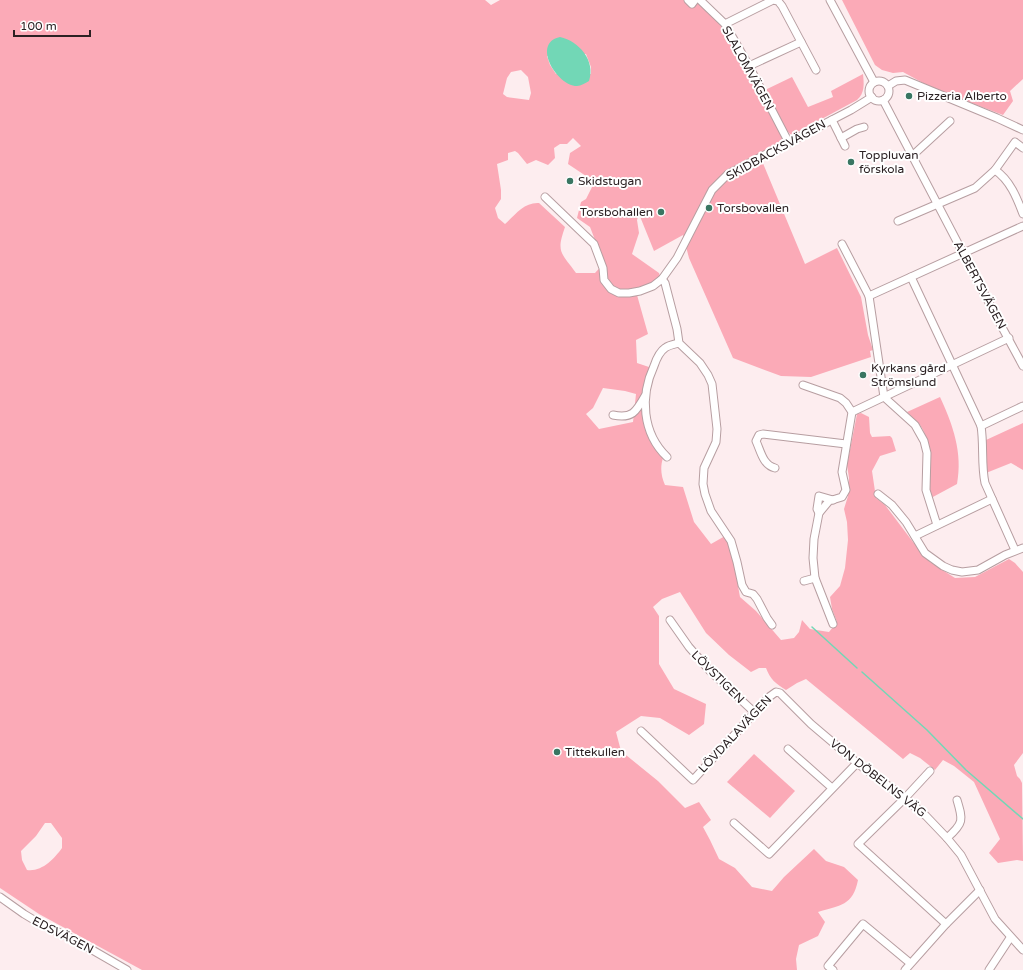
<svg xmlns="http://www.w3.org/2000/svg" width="1023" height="970" font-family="'Varela Round',sans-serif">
  <rect width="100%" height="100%" fill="#fdedef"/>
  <g fill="#fbaab7" fill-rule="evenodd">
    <path d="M0 0H485L491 5 500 0H697C734 31 760 95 782 138V142L739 165 743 173 762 161 805 264 837 248 861 297 868 335 873 350 870 351 871 357 811 377 781 376 733 358 689 258 683 235 654 251 639 214 637 220 639 233 632 254 659 273 662 283 637 295 648 334 636 340 637 363 652 368 645 415 663 458C660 467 661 476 665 485L683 487 694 522 711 544 725 536 736 561 738 586 740 597 756 611 781 640 794 638 799 632 802 620 810 629 829 632 837 622 832 609 830 597 840 586 845 568 848 540 847 522 844 509 848 496 849 478 847 465 857 414 861 413 869 417 870 433 872 437 890 436 892 438 896 451 880 456 872 471 876 498 885 505 913 542 930 562 955 578 975 577 1009 559 1015 563 1023 572V753L1014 765 1017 776 1020 779 1022 783 1023 861 1017 860 998 863 989 853 1000 839 974 782 954 766 943 760 935 770 920 758 910 753 903 759 806 679 797 683 786 690C776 684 770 679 766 668H759L751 672 729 655 706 633 680 592 662 599 653 607 659 616V664L674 689 706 704 704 724 689 735 660 718 641 716 616 732 621 751 658 781 685 808 699 802 711 820 703 827 710 840 719 859 735 868 752 887 772 891 784 877 814 849 826 861 844 867 858 880C853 906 840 905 818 912L825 922 818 936 799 945 796 959 797 970H142L39 914 0 888ZM586 54 591 67V74H556L550 65 547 56ZM521 70 528 77 531 93 529 100 507 97 503 94 507 78 511 72ZM573 138 581 146 570 153 568 164 586 176 593 185 586 199 581 202 577 218 590 227 604 263 595 273H576C561 252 556 253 565 227L539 203C524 202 515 215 505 224L498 218 495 208 501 199V190L497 164 508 160V153L515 151 518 153 527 164 536 160 548 165 555 158 554 148 560 144H567ZM603 388 625 391 636 394 633 422 599 429 586 414 593 408ZM45 823H51L62 838V848C54 859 42 872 27 870L22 860 21 851 36 836Z"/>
    <path d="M842 0H1023V79L1010 91 1013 101 1003 115 932 88 903 72 893 73 882 70 875 65Z"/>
    <path d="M863 74C864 84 865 93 857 100L792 135C781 129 771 102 765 90L792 77 808 107 833 97 831 91Z"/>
    <path d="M940 397C953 425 963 453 957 484L931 498C926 475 935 446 920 425 916 420 911 416 907 412Z"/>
    <path d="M1023 423V470L1011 463 986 473V440Z"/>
    <path d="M754 754 795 791 770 818 727 782Z"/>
  </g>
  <path fill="#72d7b6" d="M560 37C579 41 596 61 589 81 585 83 581 86 577 86 557 86 531 43 560 37Z"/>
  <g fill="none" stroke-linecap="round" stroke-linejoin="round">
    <g stroke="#72d7b6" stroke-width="1.5">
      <path d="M812 627 857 668"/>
      <path d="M862 672 927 730 966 770 1023 819"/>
    </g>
    <g stroke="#b79ea1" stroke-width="9">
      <g id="minor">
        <path d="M688 0 692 4 695 0"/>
        <path d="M700 0 725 24 749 66 788 141"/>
        <path d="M830 0 874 82"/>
        <path d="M725 24 773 0 778 1 782 6 816 70"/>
        <path d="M749 66 801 42"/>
        <circle cx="879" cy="91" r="10"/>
        <path d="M888 86 896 81 905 80 997 118 1023 130"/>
        <path d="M883 100 997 318 1023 366"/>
        <path d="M832 120 845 146"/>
        <path d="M841 138 857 129 864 127"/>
        <path d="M912 156 950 121"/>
        <path d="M995 170C1010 180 1017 198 1023 214"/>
        <path d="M545 197 594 244 603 268 604 280 611 289 619 293H629L640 291 653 286 662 279 677 258 712 190 728 174 851 110 872 97"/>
        <path d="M898 221 975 188 995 170 1015 142 1023 148"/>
        <path d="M842 244 869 296 884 397 915 425 924 441 927 453 926 490 937 525"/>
        <path d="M911 277 981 426C984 445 981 464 985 483L1015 550"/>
        <path d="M662 279 665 283 677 329 679 343 700 363 708 375 712 384 717 429 716 442 704 468 703 484 705 494 711 511 731 541 737 562 742 585 746 592 753 594 757 599 767 618 772 625"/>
        <path d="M869 296 1023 226"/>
        <path d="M803 385 840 398 846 403 852 412 842 472 846 490 842 497 829 501 819 513 814 539 813 558 815 578 833 624"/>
        <path d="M852 412 1009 338"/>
        <path d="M613 415C632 419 636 412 645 396"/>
        <path d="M981 426 1023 406"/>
        <path d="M667 457C642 433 640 396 654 366 656 360 659 352 665 348 669 345 675 344 679 343"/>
        <path d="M775 468C763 465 761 452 756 441L759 435 763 434 846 444"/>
        <path d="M878 494 892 505 906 522 925 553 943 566 952 570 962 572 978 570 1005 555 1023 548"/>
        <path d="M819 513 817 509 819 496 833 500"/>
        <path d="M915 536 992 499"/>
        <path d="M804 581 815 578"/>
        <path d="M670 620 689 647 710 671 754 712"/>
        <path d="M641 731 693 780 769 697 776 692 780 693 811 724 857 763 905 798 926 816 947 838 961 855 995 919 1023 950"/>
        <path d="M788 749 832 788"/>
        <path d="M930 771 905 798 858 844 946 924"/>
        <path d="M734 823 769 854 857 763"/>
        <path d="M947 838C964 823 963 820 957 800"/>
        <path d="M0 897 24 914 39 923 75 940 127 970"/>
        <path d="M833 970 828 966 863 924 910 963"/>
        <path d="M905 970 946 924 980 890"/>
        <path d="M989 970 1010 938"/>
      </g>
    </g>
    <use href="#minor" stroke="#fff" stroke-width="7"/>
  </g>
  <g fill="#397662" stroke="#fff" stroke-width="1.5">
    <circle cx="909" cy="96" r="4"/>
    <circle cx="851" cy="162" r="4"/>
    <circle cx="570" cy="181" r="4"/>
    <circle cx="709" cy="208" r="4"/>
    <circle cx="661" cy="212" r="4"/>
    <circle cx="863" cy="375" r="4"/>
    <circle cx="557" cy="752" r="4"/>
  </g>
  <g text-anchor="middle" stroke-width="4" stroke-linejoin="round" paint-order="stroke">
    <g font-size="12" fill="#2b2123" stroke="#fff">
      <text transform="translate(748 68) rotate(61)" y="4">SLALOMVÄGEN</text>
      <text transform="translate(776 150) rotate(-29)" y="4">SKIDBACKSVÄGEN</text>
      <text transform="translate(980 285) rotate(62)" y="4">ALBERTSVÄGEN</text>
      <text transform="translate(718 677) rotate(45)" y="4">LÖVSTIGEN</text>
      <text transform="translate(735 734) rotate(-47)" y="4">LÖVDALAVÄGEN</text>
      <text transform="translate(878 778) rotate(38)" y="4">VON DÖBELNS VÄG</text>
      <text transform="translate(63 935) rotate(27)" y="4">EDSVÄGEN</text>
    </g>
    <g font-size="12" fill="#2b2123" stroke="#fff" text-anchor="start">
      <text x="917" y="100">Pizzeria Alberto</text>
      <text x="859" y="159">Toppluvan<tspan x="859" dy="14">förskola</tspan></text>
      <text x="578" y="185">Skidstugan</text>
      <text x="717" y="212">Torsbovallen</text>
      <text x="653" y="216" text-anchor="end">Torsbohallen</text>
      <text x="871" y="372">Kyrkans gård<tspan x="871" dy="14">Strömslund</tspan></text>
      <text x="565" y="756">Tittekullen</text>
    </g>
  </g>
  <path d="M14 30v6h76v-6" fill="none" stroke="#2b2123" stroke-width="2"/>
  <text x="20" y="30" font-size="12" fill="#2b2123" stroke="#ffffff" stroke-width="3" paint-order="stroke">100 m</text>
</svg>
